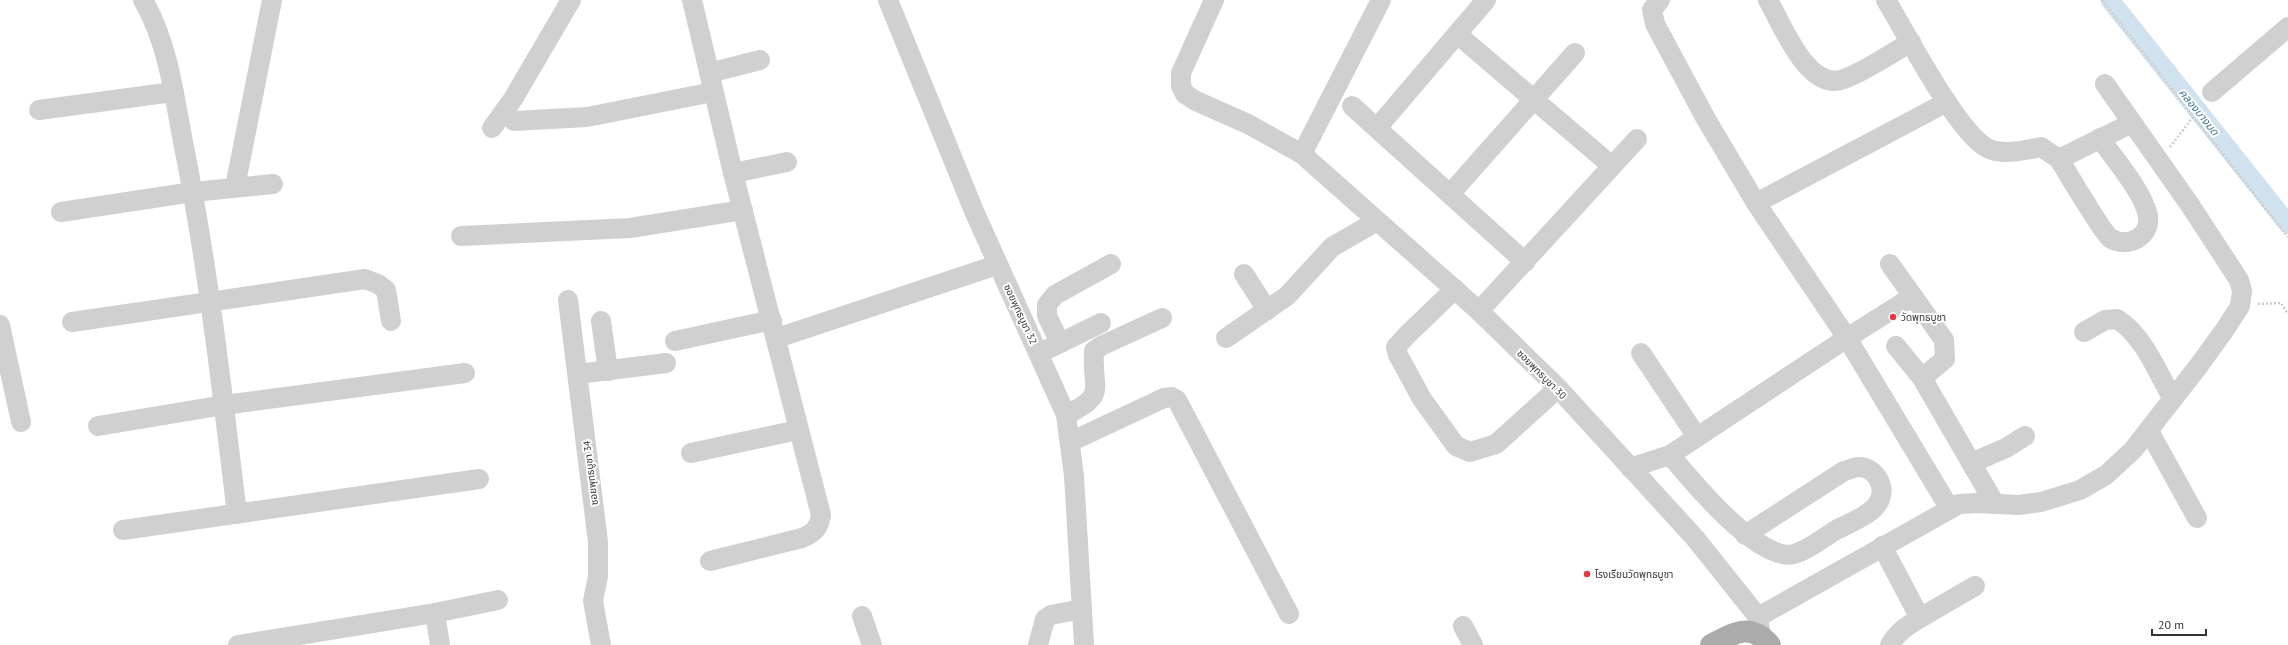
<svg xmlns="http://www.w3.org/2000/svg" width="2288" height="645" font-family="'PT Sans','Noto Sans Thai',sans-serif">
  <rect width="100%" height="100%" fill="#fff"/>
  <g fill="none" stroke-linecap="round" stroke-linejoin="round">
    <path stroke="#cfe2ee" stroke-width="19" d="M2110 0 2288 224"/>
    <g stroke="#cdcdcd" stroke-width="2.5" stroke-dasharray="2 2" stroke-linecap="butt">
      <path d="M2102 0 2288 237"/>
      <path d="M2170 147 2193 117"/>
      <path d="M2258 304 2281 303 2288 314"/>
    </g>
    <g stroke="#d0d0d0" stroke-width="20">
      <path d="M143 0C168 43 174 94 183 142 208 265 222 390 237 514"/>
      <path d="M692 0 733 173 821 515C819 528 814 533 802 538L710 561"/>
      <path d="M888 0 974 211 1066 415 1074 476 1084 645"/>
      <path d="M1214 0 1181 73V86L1185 94 1196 101 1248 124 1302 154 1381 0"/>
      <path d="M1660 0 1652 10 1655 24 1706 119 1756 203 1847 338 1950 509"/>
      <path d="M1768 0C1782 24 1808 93 1844 79 1866 71 1890 54 1911 42"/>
      <path d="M1886 0C1906 33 1957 132 1987 148 2003 156 2025 150 2041 147L2059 159C2067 172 2102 232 2110 238 2127 249 2151 237 2148 216 2143 191 2114 159 2100 138"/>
      <path d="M1457 34 1612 166"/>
      <path d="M709 73 760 60"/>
      <path d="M2212 92 2288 27"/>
      <path d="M1352 106 1525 262"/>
      <path d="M39 110 173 92"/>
      <path d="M514 121 587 117 713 92"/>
      <path d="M492 128 513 99 571 0"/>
      <path d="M1377 128 1486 0"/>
      <path d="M1302 154 1479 311 1558 388 1695 538 1758 617 1760 630"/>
      <path d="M2059 159 2132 123"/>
      <path d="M733 173 787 162"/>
      <path d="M235 187 272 0"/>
      <path d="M1450 194 1575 53"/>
      <path d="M1756 203 1947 102"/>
      <path d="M61 212 193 192 273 184"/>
      <path d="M461 236 630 228 743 210"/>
      <path d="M1890 264 1944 340 1945 359 1922 378"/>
      <path d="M1244 274 1267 310"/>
      <path d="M1455 289 1408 334 1396 347 1398 355 1422 399 1456 446 1470 452 1496 444 1558 388"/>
      <path d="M568 300 598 542V576L593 601 601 645"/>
      <path d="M1479 311 1637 139"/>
      <path d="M601 321 608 371"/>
      <path d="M72 322 365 279 378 284 386 290 391 321"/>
      <path d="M0 325 21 422"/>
      <path d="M2084 332 2105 320 2117 319C2144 336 2157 372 2173 399"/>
      <path d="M777 338 997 265"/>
      <path d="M1226 338 1287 296 1332 247 1377 221"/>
      <path d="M675 341 772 320"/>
      <path d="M1060 343 1047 316V305L1055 295 1111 264"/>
      <path d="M1896 346 1922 378 1995 504"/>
      <path d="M1048 349 1101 323"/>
      <path d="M1641 353 1697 437"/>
      <path d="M578 374 666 363"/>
      <path d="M1066 415C1109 394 1091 390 1094 351L1101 346 1162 318"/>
      <path d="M98 426 224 405 465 373"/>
      <path d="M2149 431 2197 518"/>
      <path d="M1070 442 1164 398 1172 397 1177 400 1289 614"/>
      <path d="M691 453 798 430"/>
      <path d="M1670 455C1690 479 1760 564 1794 554 1809 550 1823 538 1836 530 1849 523 1875 514 1880 499 1886 485 1874 467 1859 467 1854 467 1849 470 1844 471L1745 535"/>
      <path d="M1971 463 2006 448 2025 436"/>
      <path d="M1630 468 1670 455 1847 338 1912 297"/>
      <path d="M123 530 479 479"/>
      <path d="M1882 546 1920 618C1907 626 1897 632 1890 645"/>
      <path d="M435 613 440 645"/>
      <path d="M862 616 872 645"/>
      <path d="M1758 617 1959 504 1978 503 2018 505 2041 502 2080 490 2106 475 2133 450 2200 364 2226 328 2240 306 2242 291 2239 280 2190 205 2105 84"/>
      <path d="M1920 618 1975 586"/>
      <path d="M1463 626 1473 645"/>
      <path d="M238 645 435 613 498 600"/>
      <path d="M1038 645 1045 619 1051 615 1082 609"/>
    </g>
    <path stroke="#ababab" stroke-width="22" d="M1711 645C1734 633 1750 622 1770 645"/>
  </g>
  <g fill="#e63946" stroke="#fff" stroke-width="1.5">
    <circle cx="1893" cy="317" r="4"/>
    <circle cx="1587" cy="574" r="4"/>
  </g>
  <g text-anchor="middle" stroke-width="4" stroke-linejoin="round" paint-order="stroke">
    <g font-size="10" fill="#333" stroke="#fff">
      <text transform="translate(1021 314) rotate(65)" y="4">ซอยพุทธบูชา 32</text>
      <text transform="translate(1542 374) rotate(45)" y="4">ซอยพุทธบูชา 30</text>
      <text transform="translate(590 473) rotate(-97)" y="4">ซอยพุทธบูชา 34</text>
    </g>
    <g font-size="10" fill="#333" stroke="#fff" text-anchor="start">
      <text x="1901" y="321">วัดพุทธบูชา</text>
      <text x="1595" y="578">โรงเรียนวัดพุทธบูชา</text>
    </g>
    <g font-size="11" font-style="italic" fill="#3f7597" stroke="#fff">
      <text transform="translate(2199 112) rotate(51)" y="4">คลองบางมด</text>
    </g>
  </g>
  <path d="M2152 629v6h54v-6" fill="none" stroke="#333333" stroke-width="2"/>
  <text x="2158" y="629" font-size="12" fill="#333333" stroke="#ffffff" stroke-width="3" paint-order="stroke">20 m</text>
</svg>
